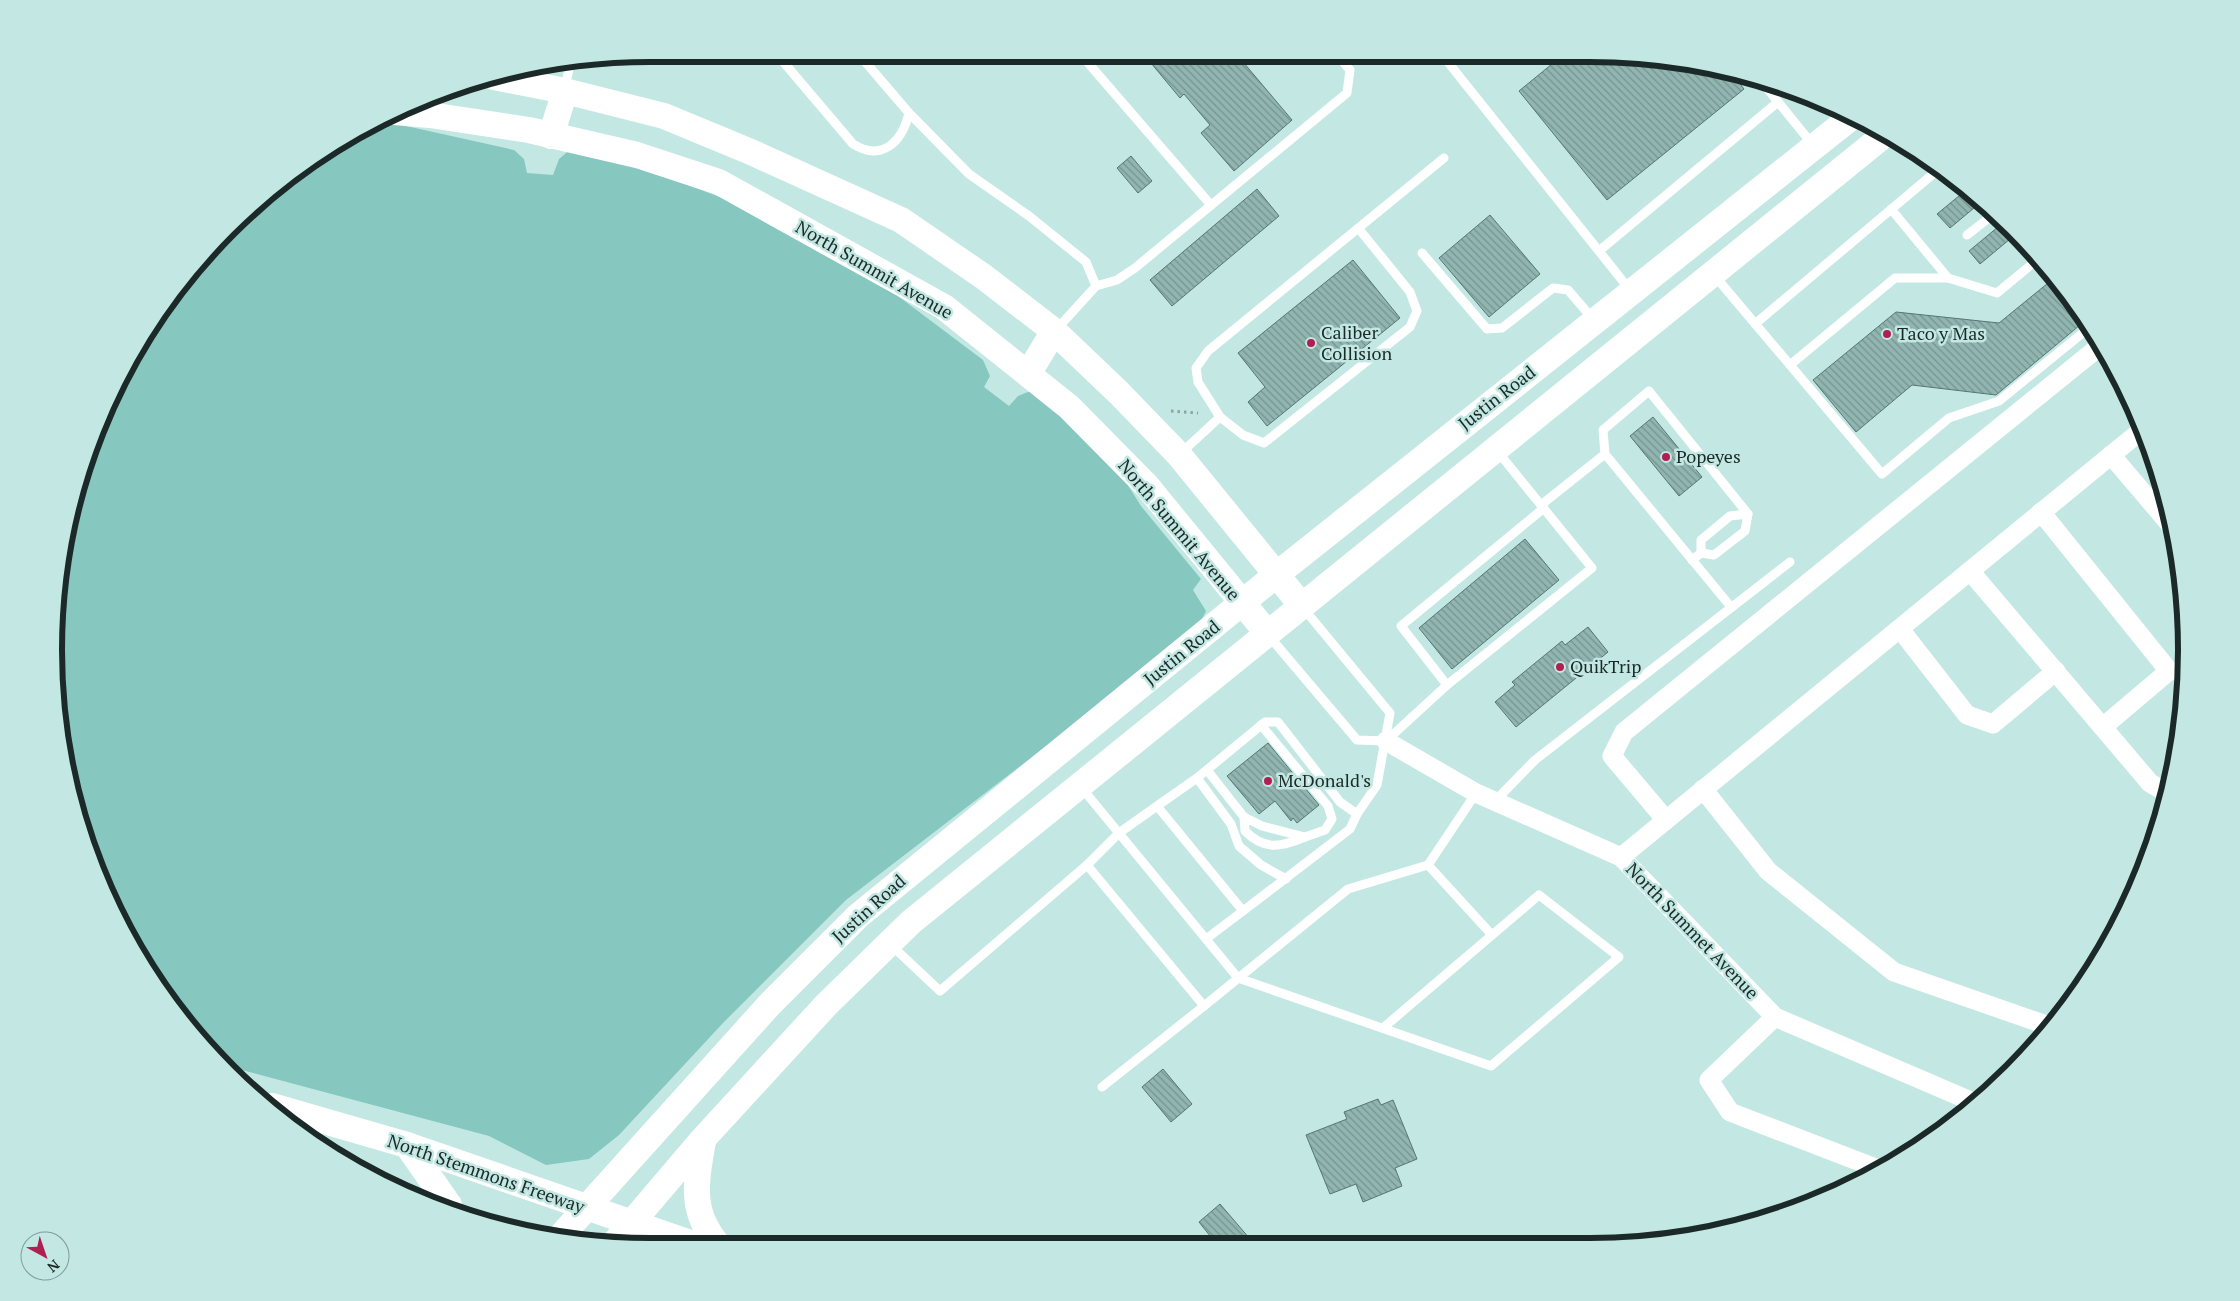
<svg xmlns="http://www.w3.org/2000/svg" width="2240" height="1301" font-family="'PT Serif',serif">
  <defs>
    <pattern id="building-back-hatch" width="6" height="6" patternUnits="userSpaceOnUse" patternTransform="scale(1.25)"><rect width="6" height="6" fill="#91b5b0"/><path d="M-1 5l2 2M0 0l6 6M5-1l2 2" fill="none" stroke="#76938f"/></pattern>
  </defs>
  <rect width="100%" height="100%" fill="#c3e8e3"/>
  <path fill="#86c7c0" d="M379 120 514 150 524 159 527 173 553 175 559 159 572 148 630 163 746 207 890 290 983 360 990 376 984 387 1009 406 1018 396 1033 390 1114 463 1141 506 1201 579 1193 590 1206 611 1199 625 1110 697 846 900 723 1023 619 1135 589 1159 546 1165 489 1136 227 1066 202 1044 134 949 99 879 65 767 55 689 59 573 74 496 115 387 154 319 228 229 287 177Z"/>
  <g fill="url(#building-back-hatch)" stroke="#557773">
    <path d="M1563 55H1629L1734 76 1744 89 1607 200 1519 91Z"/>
    <path d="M1238 56 1292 120 1234 171 1201 133 1210 125 1184 94 1180 98 1146 57Z"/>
    <path d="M1131 156 1152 181 1138 193 1117 168Z"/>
    <path d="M1257 189 1279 216 1172 306 1150 280Z"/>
    <path d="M1965 191 1980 203 1950 228 1937 214Z"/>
    <path d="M1490 215 1540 274 1489 317 1439 258Z"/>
    <path d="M2004 222 2016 234 1980 264 1969 251Z"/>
    <path d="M1353 260 1400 318 1267 426 1248 402 1265 387 1238 353Z"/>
    <path d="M2053 279 2086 320 1996 395 1912 385 1856 432 1813 380 1896 312 1999 323Z"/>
    <path d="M1653 417 1702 477 1679 496 1630 436Z"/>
    <path d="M1525 539 1559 580 1452 669 1419 628Z"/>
    <path d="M1588 627 1608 652 1516 727 1495 702 1515 685 1512 682 1562 641 1565 645Z"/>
    <path d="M1268 743 1319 805 1297 823 1293 818 1291 821 1275 801 1259 814 1227 776Z"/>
    <path d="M1163 1069 1192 1104 1171 1122 1142 1087Z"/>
    <path d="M1378 1099 1381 1105 1393 1100 1417 1159 1395 1168 1402 1186 1363 1202 1356 1184 1330 1194 1306 1135 1347 1119 1344 1112Z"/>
    <path d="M1220 1204 1256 1246H1218L1199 1222Z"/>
  </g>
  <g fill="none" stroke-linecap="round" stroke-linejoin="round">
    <path stroke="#88a5a1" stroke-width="3" stroke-dasharray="2.5 4" stroke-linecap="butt" d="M1171 411 1198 413"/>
    <g stroke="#fff" stroke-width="9">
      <path d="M1443 56 1630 290"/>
      <path d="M1083 57 1210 204"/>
      <path d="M780 58 853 144C882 162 902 142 909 113L862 58"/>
      <path d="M1761 81 1813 145"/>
      <path d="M565 88 571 59"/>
      <path d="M909 113 969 174 1029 216 1086 262 1096 286"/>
      <path d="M1917 152 1934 173"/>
      <path d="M1891 209 1948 278 1997 293 2037 260"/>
      <path d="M1967 235 1994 214"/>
      <path d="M1599 251 1778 102"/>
      <path d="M1422 253 1487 329 1502 328 1553 288 1568 290 1593 319"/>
      <path d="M1714 275 1882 474 1949 418 1999 401 2090 327"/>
      <path d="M1755 324 1939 169"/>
      <path d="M1055 331 1096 286 1117 280 1135 268 1347 93 1350 70 1338 56"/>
      <path d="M1790 365 1895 278H1948"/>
      <path d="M1220 417 1198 382 1196 368 1208 351 1444 158"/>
      <path d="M1181 453 1220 417 1243 435 1264 443 1410 327 1417 311 1410 292 1359 229"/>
      <path d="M1605 454 1603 430 1649 391 1748 514 1745 531 1714 555 1701 553 1692 560"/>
      <path d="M1541 505 1605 454 1731 607"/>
      <path d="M1701 553V540L1730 516 1748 514"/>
      <path d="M1269 636 1357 740 1386 741 1447 685 1592 568 1498 452"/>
      <path d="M1447 685 1401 626 1544 508"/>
      <path d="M1207 770 1244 817 1262 826 1305 837 1325 830 1332 819 1328 806 1261 725"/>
      <path d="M1197 778 1231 824 1239 846 1261 865 1286 879"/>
      <path d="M1081 787 1238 978 1491 1066 1619 957 1539 895 1383 1028"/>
      <path d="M1495 801 1535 760 1790 562"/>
      <path d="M1157 806 1197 778 1265 722H1278L1340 802 1357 814"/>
      <path d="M1244 817 1245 831C1265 851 1281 847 1305 837"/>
      <path d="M1087 865 1204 1006 1102 1087"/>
      <path d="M1428 865 1476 793"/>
      <path d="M1206 939 1243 911"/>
      <path d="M891 945 940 991 1087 865 1119 833 1157 806 1243 911 1350 829 1357 814 1377 785 1390 713 1304 609"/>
      <path d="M1204 1006 1348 889 1428 865 1492 935"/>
    </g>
    <g stroke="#fff" stroke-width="19">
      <path d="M2111 455 2173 528"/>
      <path d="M2041 512 2169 671 2104 726"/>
      <path d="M1970 571 2150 783 2167 793"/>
      <path d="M1900 629 1967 715 1993 724 2056 671"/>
      <path d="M1386 741 1476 793 1621 857 1775 1017 1973 1102"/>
      <path d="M1703 789 1768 871 1894 972 2049 1026"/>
      <path d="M1666 820 1612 756 1624 732 2100 346"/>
      <path d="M1621 857 2143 429"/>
      <path d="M1775 1017 1709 1080 1730 1112 1881 1170"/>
    </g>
    <g stroke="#fff" stroke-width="26">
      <path d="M494 77 565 91 664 116 751 152 901 220 984 277 1054 331 1119 393 1179 455 1302 606"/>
      <path d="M394 112 430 115 529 130 637 155 719 182 944 307 1069 407 1147 486 1268 634"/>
      <path d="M551 136 565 91"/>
      <path d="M1028 374 1054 331"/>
      <path d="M272 1106 407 1145 699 1246"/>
      <path d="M703 1141C696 1182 689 1212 719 1246"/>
      <path d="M407 1145 449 1205 451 1212"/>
      <path d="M561 1236 770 1004 858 916 1276 575 1849 119"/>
      <path d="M612 1246 703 1139 826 1005 911 922 1883 136"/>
    </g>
  </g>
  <g fill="#b01f51" stroke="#c3e8e3" stroke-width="2">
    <circle cx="1887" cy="334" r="5"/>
    <circle cx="1311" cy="343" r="5"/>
    <circle cx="1666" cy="457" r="5"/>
    <circle cx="1560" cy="667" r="5"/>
    <circle cx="1268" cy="781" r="5"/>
  </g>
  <g text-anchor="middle" stroke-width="5" stroke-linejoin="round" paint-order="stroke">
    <g font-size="18" fill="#1b2a28" stroke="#c3e8e3">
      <text transform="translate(874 270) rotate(30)" y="6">North Summit Avenue</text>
      <text transform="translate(1497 398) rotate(-38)" y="6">Justin Road</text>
      <text transform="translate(1179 530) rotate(50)" y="6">North Summit Avenue</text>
      <text transform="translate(1182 653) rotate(-39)" y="6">Justin Road</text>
      <text transform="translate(869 909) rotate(-42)" y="6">Justin Road</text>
      <text transform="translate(1692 931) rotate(46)" y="6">North Summet Avenue</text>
      <text transform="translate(486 1174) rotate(19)" y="6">North Stemmons Freeway</text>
    </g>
    <g font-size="18" fill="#1b2a28" stroke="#c3e8e3" text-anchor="start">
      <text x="1321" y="339">Caliber<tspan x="1321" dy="21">Collision</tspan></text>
      <text x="1897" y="340">Taco y Mas</text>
      <text x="1676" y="463">Popeyes</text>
      <text x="1570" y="673">QuikTrip</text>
      <text x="1278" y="787">McDonald's</text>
    </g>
  </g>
  <path d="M0 0H2240V1301H0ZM650 62H1590A588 588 0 0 1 2178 650V650A588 588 0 0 1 1590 1238H650A588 588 0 0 1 62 650V650A588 588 0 0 1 650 62Z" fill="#c3e8e3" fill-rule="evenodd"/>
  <path fill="none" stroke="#1b2a28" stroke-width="6" d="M650 62H1590A588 588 0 0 1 2178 650V650A588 588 0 0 1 1590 1238H650A588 588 0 0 1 62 650V650A588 588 0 0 1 650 62Z"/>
  <g transform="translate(45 1256) rotate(140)"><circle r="24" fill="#c3e8e3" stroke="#809c98"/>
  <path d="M0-4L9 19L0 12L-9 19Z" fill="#b01f51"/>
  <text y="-8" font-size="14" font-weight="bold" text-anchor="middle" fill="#1b2a28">N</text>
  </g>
</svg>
